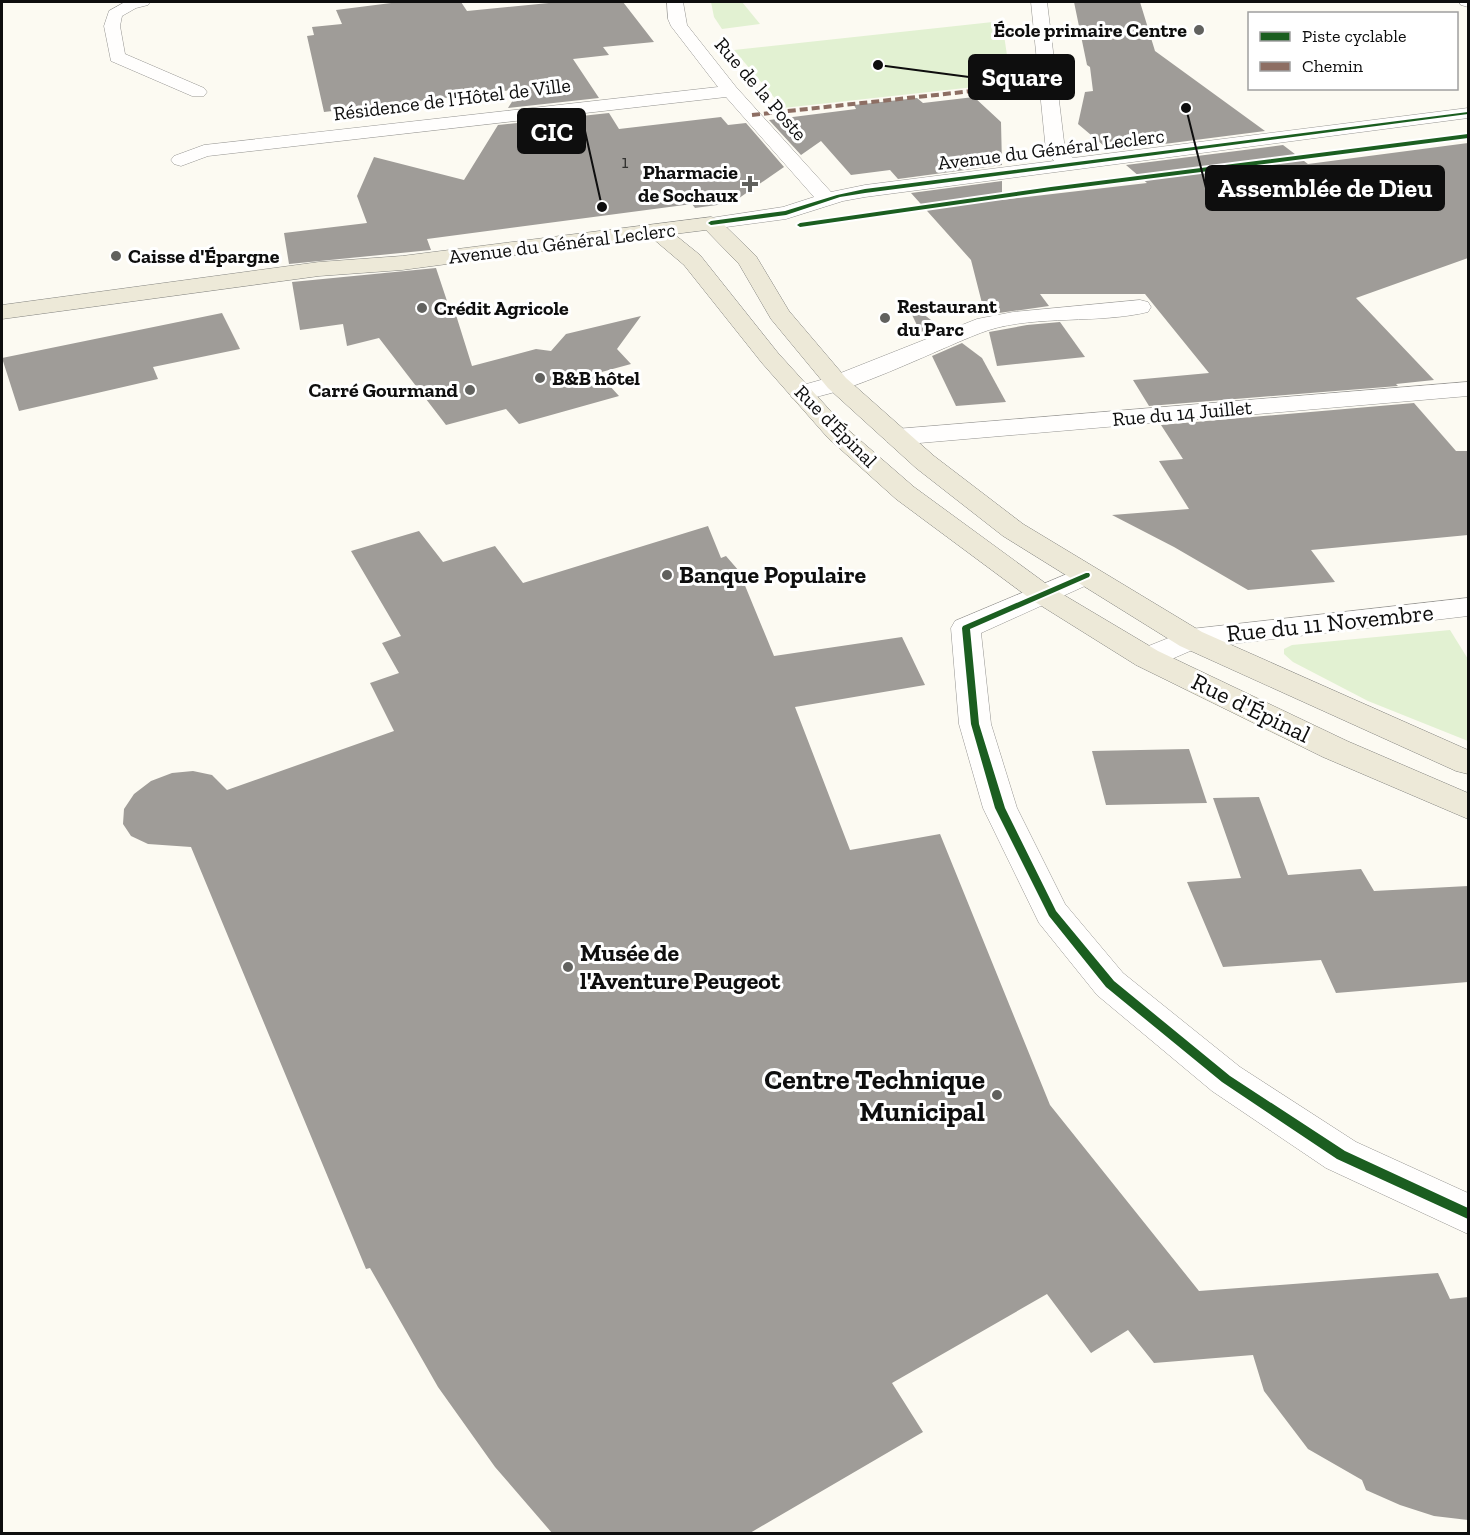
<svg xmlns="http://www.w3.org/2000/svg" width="1470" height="1535" font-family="'Zilla Slab',serif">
  <rect width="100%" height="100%" fill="#fcfaf2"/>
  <g fill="#e2f1d2">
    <path d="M711 2H742L760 24 722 29 714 17Z"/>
    <path d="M1002 21 1011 83 783 108 734 50Z"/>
    <path d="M1450 630 1468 659V741L1368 701 1293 662 1284 654V649L1292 645Z"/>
  </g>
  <g fill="#9f9c98">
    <path d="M399 2H461L467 11 559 2H623L654 42 603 47 609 55 573 59 599 98 508 108 520 89 324 112 307 36 314 35 312 27 342 24 336 10Z"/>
    <path d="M1074 2H1140L1155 51 1265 131 1110 151 1078 124 1085 92 1093 91 1090 67 1087 65Z"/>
    <path d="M974 97 1001 122 1002 165 898 179 890 170 851 175 821 141 801 155 769 120 856 109 854 105 917 98 923 103Z"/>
    <path d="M609 113 619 129 721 117 728 125 746 123 784 167 732 203 695 208 692 204 427 239 431 250 289 264 284 233 367 223 357 196 374 157 464 180 498 125Z"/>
    <path d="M1468 143V258L1356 298 1434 380 1396 384 1398 386 1149 406 1133 380 1209 373 1145 294H1040L1049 306 985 315 971 260 911 193 1002 181V200L1147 183 1126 165 1283 145 1308 164Z"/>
    <path d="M436 268 452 316 456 315 472 366 536 349 551 351 566 334 641 316 617 349 631 364 598 373 619 396 519 424 506 409 446 425 379 338 347 346 343 324 300 330 292 282Z"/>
    <path d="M905 300 944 330 923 338Z"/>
    <path d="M222 313 240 349 153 367 158 379 19 411 2 358Z"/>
    <path d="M1060 322 1085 357 997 366 989 332 1027 325Z"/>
    <path d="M962 343 982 358 1006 402 956 406 932 356Z"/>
    <path d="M1414 403 1456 451H1468V535L1311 550 1335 582 1248 590 1174 547 1112 515 1189 509 1159 461 1183 459 1161 425Z"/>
    <path d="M708 526 721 558 726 556 739 571 774 656 902 637 925 685 795 707 850 850 940 834 1050 1105 1199 1291 1438 1273 1450 1299 1468 1297V1520L1434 1516 1400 1505 1366 1490 1362 1480 1308 1449 1264 1391 1253 1355 1154 1363 1128 1330 1091 1353 1047 1294 892 1383 923 1432 750 1533H552L495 1467 438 1387 370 1268 366 1269 191 847 148 844 131 836 123 824 124 809 134 794 151 781 172 773 193 771 212 775 227 790 394 731 370 683 399 673 382 643 401 636 351 551 419 531 443 562 495 546 523 583Z"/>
    <path d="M1189 749 1207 803 1106 805 1092 751Z"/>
    <path d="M1259 797 1288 875 1361 869 1374 891 1468 886V982L1336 993 1321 960 1223 967 1187 882 1241 878 1213 798Z"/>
  </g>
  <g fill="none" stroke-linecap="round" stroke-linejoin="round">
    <g stroke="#959491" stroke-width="1">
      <g id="minor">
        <path d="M125 2H150L148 5 136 8 122 16 120 26 125 54 204 88 207 92 204 96H192L111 61 104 26 109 11Z"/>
        <path d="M667 2H683L687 25 736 87 831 192 865 185 1054 161 1046 151 1031 2H1047L1065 150 1073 158 1468 108V118L865 197 843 201 786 219 711 229 704 227 701 223 704 219 783 207 814 197 726 97 208 156 181 166 174 164 171 160 174 156 204 145 718 87 671 26 668 19Z"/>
        <path d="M1459 2H1468V7L1461 5Z"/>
        <path d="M1140 300 1148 302 1151 307 1148 312C1099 324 1037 315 989 330 949 343 826 407 792 398L789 393 792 388 828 378 977 319 1013 312Z"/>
        <path d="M1468 382V396L896 445 887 442 883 437 887 432 896 429Z"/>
        <path d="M1086 566 1096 569 1100 575 1096 581 981 633 991 724 1017 808 1065 904 1123 973 1240 1067 1356 1142 1468 1193V1234L1326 1168 1212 1091 1097 995 1039 923 983 808 959 724 951 628 955 621Z"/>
        <path d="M1468 598V616L1197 648 1158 665 1147 668 1136 665 1132 658 1136 651 1191 629Z"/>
      </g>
    </g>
    <g stroke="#82827e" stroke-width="1">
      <path id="major" d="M711 217 718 219 756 256 789 311 846 378 934 456 1023 524 1202 632 1468 750V774L1456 771 1180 646 1003 536 916 468 828 388 771 319 739 264 706 230 674 234 700 255 778 353 846 428 914 487 1052 588 1158 651 1347 741 1468 793V819L1323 757 1136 665 1032 600 896 499 828 438 762 363 684 265 651 237 402 270 319 276 2 319V305L319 262 402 256Z"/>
    </g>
    <use href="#minor" fill="#fffefd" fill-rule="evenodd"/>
    <use href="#major" fill="#ede9d8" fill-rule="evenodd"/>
    <path stroke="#8d6e63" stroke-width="4" stroke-dasharray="8 4" stroke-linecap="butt" d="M752 115 1009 87H1048"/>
    <g stroke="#fff" stroke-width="4">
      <g id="cycleway">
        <path d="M1468 112V114L865 193 840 197 786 215 711 225 708 223 711 221 785 211 837 195 865 189Z"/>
        <path d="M1468 134V138L1051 191 800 227 797 225 800 223 1051 187Z"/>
        <path d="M1086 573H1089L1090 575 1089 577 970 629 979 724 1005 808 1056 911 1114 981 1230 1076 1345 1151 1468 1208V1219L1337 1159 1222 1082 1106 987 1049 916 995 808 971 724 962 628 963 626Z"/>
      </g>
    </g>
    <use href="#cycleway" fill="#1b5e20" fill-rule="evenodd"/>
  </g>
  <g fill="#61615e" stroke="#fff" stroke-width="2">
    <circle cx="1199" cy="30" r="6"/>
    <path d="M747 175h6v6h6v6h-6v6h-6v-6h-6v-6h6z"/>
    <circle cx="116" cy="256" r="6"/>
    <circle cx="422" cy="308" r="6"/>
    <circle cx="885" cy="318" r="6"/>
    <circle cx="540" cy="378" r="6"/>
    <circle cx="470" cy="390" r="6"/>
    <circle cx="667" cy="575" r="6"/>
    <circle cx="568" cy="967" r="6"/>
    <circle cx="997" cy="1095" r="6"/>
  </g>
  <g text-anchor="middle" stroke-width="6" stroke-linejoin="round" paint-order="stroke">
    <g font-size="18" fill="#323230">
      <text x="625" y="168">1</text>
    </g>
    <g font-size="20" font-weight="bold" fill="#0e0e0e" stroke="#fff" text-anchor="start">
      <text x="1187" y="37" text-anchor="end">École primaire Centre</text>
      <text x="738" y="179" text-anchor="end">Pharmacie<tspan x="738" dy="23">de Sochaux</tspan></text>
      <text x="128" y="263">Caisse d'Épargne</text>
      <text x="897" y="313">Restaurant<tspan x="897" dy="23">du Parc</tspan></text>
      <text x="434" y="315">Crédit Agricole</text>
      <text x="552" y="385">B&amp;B hôtel</text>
      <text x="458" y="397" text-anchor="end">Carré Gourmand</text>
    </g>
    <g font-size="20" fill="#0e0e0e" stroke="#fff">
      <text transform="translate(761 89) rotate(49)" y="7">Rue de la Poste</text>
      <text transform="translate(452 99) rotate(-7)" y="7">Résidence de l'Hôtel de Ville</text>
      <text transform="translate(1051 149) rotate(-7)" y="7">Avenue du Général Leclerc</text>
      <text transform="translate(562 243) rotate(-7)" y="7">Avenue du Général Leclerc</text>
      <text transform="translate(1182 413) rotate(-5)" y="7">Rue du 14 Juillet</text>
      <text transform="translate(836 426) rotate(45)" y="7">Rue d'Épinal</text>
    </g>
    <g font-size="24" font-weight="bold" fill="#0e0e0e" stroke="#fff" text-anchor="start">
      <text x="679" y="583">Banque Populaire</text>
      <text x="580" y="961">Musée de<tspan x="580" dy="28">l'Aventure Peugeot</tspan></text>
    </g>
    <g font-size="24" fill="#0e0e0e" stroke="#fff">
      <text transform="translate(1330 623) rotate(-6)" y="8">Rue du 11 Novembre</text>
      <text transform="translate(1251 708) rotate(26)" y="8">Rue d'Épinal</text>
    </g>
    <g font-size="28" font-weight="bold" fill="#0e0e0e" stroke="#fff" text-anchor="end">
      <text x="985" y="1089">Centre Technique<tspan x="985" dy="32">Municipal</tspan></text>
    </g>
  </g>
  <path fill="none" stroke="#0e0e0e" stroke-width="2" d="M878 65L969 77M602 207L585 131M1186 108L1206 188"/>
  <g fill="#0e0e0e" stroke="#fff" stroke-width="2">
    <circle cx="878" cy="65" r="6"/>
    <circle cx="602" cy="207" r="6"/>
    <circle cx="1186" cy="108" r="6"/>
  </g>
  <g fill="#0e0e0e" stroke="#0e0e0e" stroke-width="2">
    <rect x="969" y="55" width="105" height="44" rx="6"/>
    <rect x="518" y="109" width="67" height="44" rx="6"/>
    <rect x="1206" y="166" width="238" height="44" rx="6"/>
  </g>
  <g font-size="26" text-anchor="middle" font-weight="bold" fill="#fff">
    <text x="1022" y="86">Square</text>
    <text x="552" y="141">CIC</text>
    <text x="1325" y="197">Assemblée de Dieu</text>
  </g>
  <rect width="1470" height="1535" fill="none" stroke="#0e0e0e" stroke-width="6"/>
  <rect x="1248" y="12" width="210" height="78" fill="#ffffff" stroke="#9f9f9f" stroke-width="1.5"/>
  <rect x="1260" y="32" width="30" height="9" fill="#1b5e20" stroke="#9f9f9f" stroke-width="1.5"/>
  <text x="1302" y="42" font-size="18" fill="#0e0e0e">Piste cyclable</text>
  <rect x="1260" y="62" width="30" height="9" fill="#8d6e63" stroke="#9f9f9f" stroke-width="1.5"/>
  <text x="1302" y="72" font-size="18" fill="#0e0e0e">Chemin</text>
</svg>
